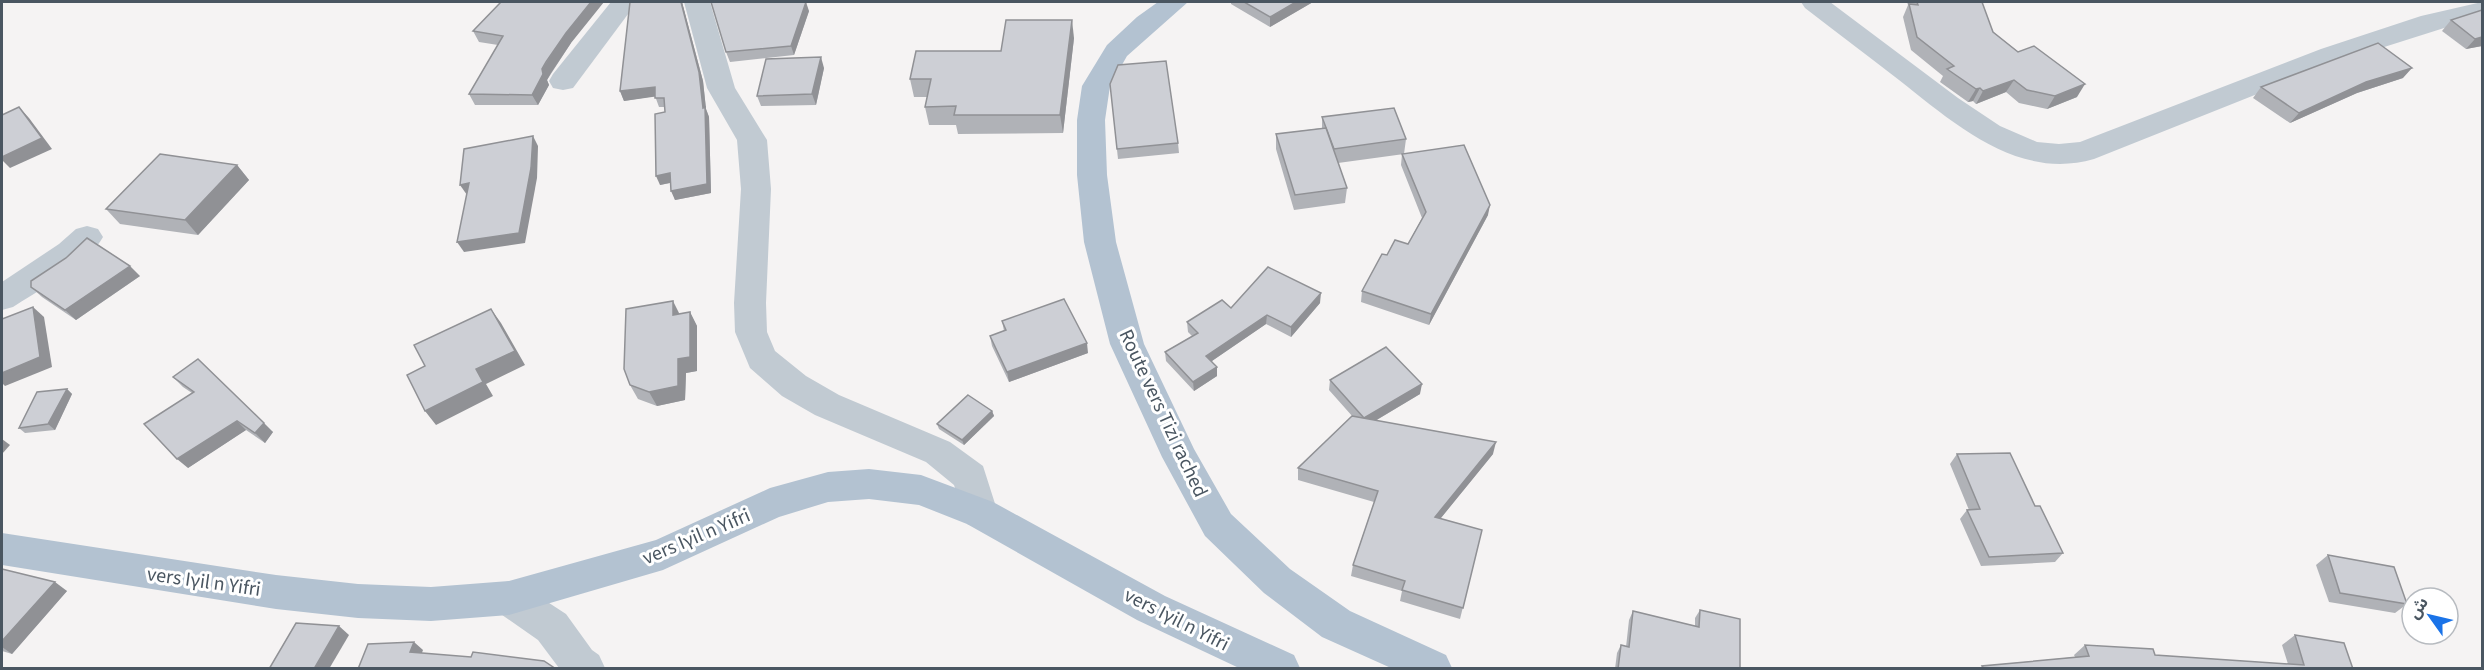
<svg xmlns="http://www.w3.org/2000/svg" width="2484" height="670" font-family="'Source Sans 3','Noto Sans Arabic',sans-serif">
  <rect width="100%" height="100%" fill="#f5f3f3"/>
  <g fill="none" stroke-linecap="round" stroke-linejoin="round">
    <g fill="#c1cad2" fill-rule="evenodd">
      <path d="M611 2H637L573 88 563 90 553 88 549 81 553 74Z"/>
      <path d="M684 2H710L735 88 767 140 771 189 766 303 767 332 775 351 806 376 839 395 950 442 983 466 998 513 993 524 980 529 967 524 954 485 926 462 815 415 782 396 750 368 735 332 734 303 741 189 737 140 707 88Z"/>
      <path d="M1801 2H1830L1958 98 2000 126 2037 142 2059 144 2080 142 2321 49 2421 16 2482 2V16L2340 61 2094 159C2018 181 1955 124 1899 80 1868 56 1836 32 1805 8Z"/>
      <path d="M87 226 98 229 103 237C87 265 40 289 13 307L2 310V282L59 244 76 229Z"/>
      <path d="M509 581 523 586 566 614 592 650 599 655 605 668H559L538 640 495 610 490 598 495 586Z"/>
    </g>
    <g fill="#b3c2d1" fill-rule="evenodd">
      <path d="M1158 2H1188L1127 56 1110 86 1105 120 1107 175 1116 242 1144 344 1194 449 1231 514 1290 569 1350 611 1446 655 1452 668H1391L1322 637 1264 593 1205 536 1162 457 1110 344 1084 242 1077 175V120L1082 86 1107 45 1137 17Z"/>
      <path d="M869 469 921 475 993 502 1165 596 1294 655 1300 668H1239L1137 620 967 524 919 505 869 499 828 502 779 517 663 570 509 615 431 621 358 618 276 609 2 565V533L276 575 358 584 431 587 509 581 656 540 770 488 828 472Z"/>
    </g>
  </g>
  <g fill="#b0b2b7">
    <path d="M630 2H682L703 81 706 109 709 117 711 193 675 200 670 183 660 185 665 112V107H659L655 96 624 101 620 91Z"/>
    <path d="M773 2 809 11 794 55 730 62 726 52Z"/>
    <path d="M1231 2H1313L1270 27 1231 4Z"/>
    <path d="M1907 2H1982L1993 32 2077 97 2047 109 2019 103 2006 92 1976 104 1973 101 1968 102 1940 82 1943 76 1911 50 1903 17 1908 5Z"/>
    <path d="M2482 10V46L2466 49 2442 31 2451 20Z"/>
    <path d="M473 31 571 43 547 80 549 85 538 105H475L469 94 498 45 479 42Z"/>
    <path d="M1074 38 1063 133 958 134 956 125H929L925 107 927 97H914L910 79 1001 51Z"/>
    <path d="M824 68 816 105 761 106 757 96Z"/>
    <path d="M2403 78 2357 93 2290 123 2253 98 2261 87Z"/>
    <path d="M1110 84 1178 143 1179 153 1118 159Z"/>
    <path d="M1322 117 1406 139 1404 154 1338 163 1347 188 1345 203 1294 210 1276 149V134L1322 128Z"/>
    <path d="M1402 154 1488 215 1429 325 1361 302 1362 291 1387 255 1408 244 1422 218 1401 165Z"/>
    <path d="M237 165 249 180 198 235 120 224 106 209Z"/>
    <path d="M140 276 76 320 42 297 31 287Z"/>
    <path d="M1320 303 1291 337 1266 324 1212 361 1217 376 1194 391 1166 361 1165 352 1192 336 1188 332 1187 322 1231 308Z"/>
    <path d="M690 312 697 326V371L686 373 685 400 657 406 638 399 630 385 679 314Z"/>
    <path d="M1002 321 1088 353 1009 382 992 346 990 336 1004 331Z"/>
    <path d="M173 377 273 432 265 443 246 430 188 468 192 393 183 387Z"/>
    <path d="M1330 380 1420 394 1375 421 1493 454 1440 519 1482 530 1460 619 1400 601 1402 591 1351 576 1353 565 1374 502 1298 480V468L1353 417 1329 390Z"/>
    <path d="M67 389 72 394 55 430 25 433 19 428Z"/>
    <path d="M992 411 994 416 964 445 939 429 937 424Z"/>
    <path d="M1957 454 2035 506 2063 553 2055 562 1981 566 1960 519 1967 510H1969L1950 464Z"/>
    <path d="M2328 555 2407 604 2395 613 2329 602 2316 565Z"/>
    <path d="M2 569 67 591 12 654 2 651Z"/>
    <path d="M1700 610 1740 669H1615L1617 653 1621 645 1626 647 1629 620 1633 611 1695 626V618Z"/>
    <path d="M2295 635 2353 669H1980L1982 666 2075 657 2074 655 2085 645 2155 655 2288 664 2282 645Z"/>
  </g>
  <g fill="#909195">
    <path d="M591 2H604L571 43 551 73 547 80 549 85 538 105 532 95 542 69 566 33Z"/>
    <path d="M681 2H682L703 81 706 109 709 117 711 193 675 200 671 191Z"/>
    <path d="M806 2 809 11 794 55 791 46Z"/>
    <path d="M1296 2H1313L1270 27V17Z"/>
    <path d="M1072 20 1074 38 1063 133 1060 115Z"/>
    <path d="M2482 37V46L2466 49 2475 39Z"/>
    <path d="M821 57 824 68 816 105 812 94Z"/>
    <path d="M2412 68 2403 78 2357 93 2290 123 2299 113 2366 82Z"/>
    <path d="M2014 80 2006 92 1976 104 1983 91Z"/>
    <path d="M2085 84 2077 97 2047 109 2055 96Z"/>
    <path d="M655 87 659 96 624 101 620 91Z"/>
    <path d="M1980 88 1973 101 1968 102 1976 89Z"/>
    <path d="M19 107 29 118 52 149 10 168 2 160V157Z"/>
    <path d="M533 136 538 146 537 178 525 243 464 252 457 242Z"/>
    <path d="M237 165 249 180 198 235 185 220Z"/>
    <path d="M670 173 674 182 660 185 656 176Z"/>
    <path d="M469 183 467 195 460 185Z"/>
    <path d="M1490 205 1488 215 1429 325 1431 314Z"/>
    <path d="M130 266 140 276 76 320 65 310Z"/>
    <path d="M1321 293 1320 303 1291 337V327Z"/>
    <path d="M673 301 680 315H673Z"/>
    <path d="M33 307 44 317 52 367 5 386 2 383V373Z"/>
    <path d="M491 309 501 323 525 365 486 384 493 396 436 425 425 411 476 369Z"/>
    <path d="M690 312 697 326V371L686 373 685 400 657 406 649 392 678 359Z"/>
    <path d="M1267 315 1266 324 1206 365V356Z"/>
    <path d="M1087 343 1088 353 1009 382 1007 372Z"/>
    <path d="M1217 367V376L1194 391 1193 382Z"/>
    <path d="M1422 384 1420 394 1363 428 1364 418Z"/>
    <path d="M67 389 72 394 55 430 48 424Z"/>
    <path d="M992 411 994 416 964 445 962 440Z"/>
    <path d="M237 421 246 430 188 468 177 459Z"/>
    <path d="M264 423 273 432 265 443 255 433Z"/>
    <path d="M2 439 10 445 2 454Z"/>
    <path d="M1496 442 1493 454 1432 529 1435 517Z"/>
    <path d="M55 582 67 591 12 654 2 647V641Z"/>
    <path d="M339 626 349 635 329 669H314Z"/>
    <path d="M414 642 423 650 419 661 410 652Z"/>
  </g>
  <g fill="#cdcfd5" stroke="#909195" stroke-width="1.5">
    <path d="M501 2H591L566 33 546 62 542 69 543 74 532 95 469 94 503 36 473 31Z"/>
    <path d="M630 2H681L699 72 703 108 705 107 707 184 671 191 670 173 656 176 655 114 665 112 664 98H655V87L620 91Z"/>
    <path d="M711 2H806L791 46 726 52Z"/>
    <path d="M1244 2H1296L1270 17Z"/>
    <path d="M1917 2H1982L1993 32 2018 52 2034 46 2085 84 2055 96 2027 90 2014 80 1983 91 1980 88 1976 89 1947 69 1954 66 1917 37 1909 4 1918 5Z"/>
    <path d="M2482 10V37L2475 39 2451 20Z"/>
    <path d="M1006 20H1072L1060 115H954L956 106 925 107 931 79H910L916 51H1001Z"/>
    <path d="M2378 43 2412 68 2366 82 2299 113 2261 87Z"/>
    <path d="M821 57 812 94 757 96 766 59Z"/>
    <path d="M1166 61 1178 143 1117 149 1110 84 1118 65Z"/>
    <path d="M19 107 42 138 2 157V115Z"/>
    <path d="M1394 108 1406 139 1334 149 1322 117Z"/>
    <path d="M1326 128 1347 188 1295 195 1276 134Z"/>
    <path d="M533 136 531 168 519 233 457 242 469 183 460 185 464 149Z"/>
    <path d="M1464 145 1490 205 1431 314 1362 291 1382 254 1387 255 1395 240 1408 244 1426 212 1402 154Z"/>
    <path d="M160 154 237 165 185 220 106 209Z"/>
    <path d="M87 238 130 266 65 310 31 287V281L66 258Z"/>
    <path d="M1268 267 1321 293 1291 327 1267 315 1206 356 1217 367 1193 382 1165 352 1198 333 1187 322 1222 300 1231 308Z"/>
    <path d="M1064 299 1087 343 1007 372 990 336 1006 330 1002 321Z"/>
    <path d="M673 301V315L690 312V357L678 359V386L649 392 630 385 624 369 626 309Z"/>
    <path d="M33 307 40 357 2 373V319Z"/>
    <path d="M491 309 515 351 476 369 483 382 425 411 407 375 425 366 414 345Z"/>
    <path d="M1386 347 1422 384 1364 418 1330 380Z"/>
    <path d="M198 359 264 423 255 433 237 421 177 459 144 424 194 392 173 377Z"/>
    <path d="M67 389 48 424 19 428 37 392Z"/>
    <path d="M968 395 992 411 962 440 937 424Z"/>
    <path d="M1352 416 1496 442 1435 517 1482 530 1463 608 1402 590 1405 581 1353 565 1378 491 1298 468Z"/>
    <path d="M2010 453 2035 506H2040L2063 553 1989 557 1967 510 1980 509 1957 454Z"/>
    <path d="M2328 555 2394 567 2407 604 2340 593Z"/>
    <path d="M2 569 55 582 2 641Z"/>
    <path d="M1700 610 1740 619V669H1618L1621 645 1629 647 1633 611 1699 627Z"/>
    <path d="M296 623 339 626 314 669H269Z"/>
    <path d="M2295 635 2344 643 2353 669H1984L1982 666 2089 656 2085 645 2153 649 2155 655 2304 665Z"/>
    <path d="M414 642 410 652 471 657 473 652 544 661 556 669H358L368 644Z"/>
  </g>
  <g text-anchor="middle" stroke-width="6" stroke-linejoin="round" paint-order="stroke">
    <g font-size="20" fill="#4a5661" stroke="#fff">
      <text transform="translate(1164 413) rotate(65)" y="7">Route vers Tizi rached</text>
      <text transform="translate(696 536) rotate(-23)" y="7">vers Iγil n Yifri</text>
      <text transform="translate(204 581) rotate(8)" y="7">vers Iγil n Yifri</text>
      <text transform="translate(1177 619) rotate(27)" y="7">vers Iγil n Yifri</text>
    </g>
  </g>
  <rect width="2484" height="670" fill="none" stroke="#4a5661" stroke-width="6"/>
  <g transform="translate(2430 616) rotate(304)"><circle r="28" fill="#ffffff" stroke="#b7bbc0" stroke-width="1.5"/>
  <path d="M0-4.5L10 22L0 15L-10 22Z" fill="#1a73e8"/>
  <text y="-9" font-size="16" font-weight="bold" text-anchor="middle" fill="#4a5661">ش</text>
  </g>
</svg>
